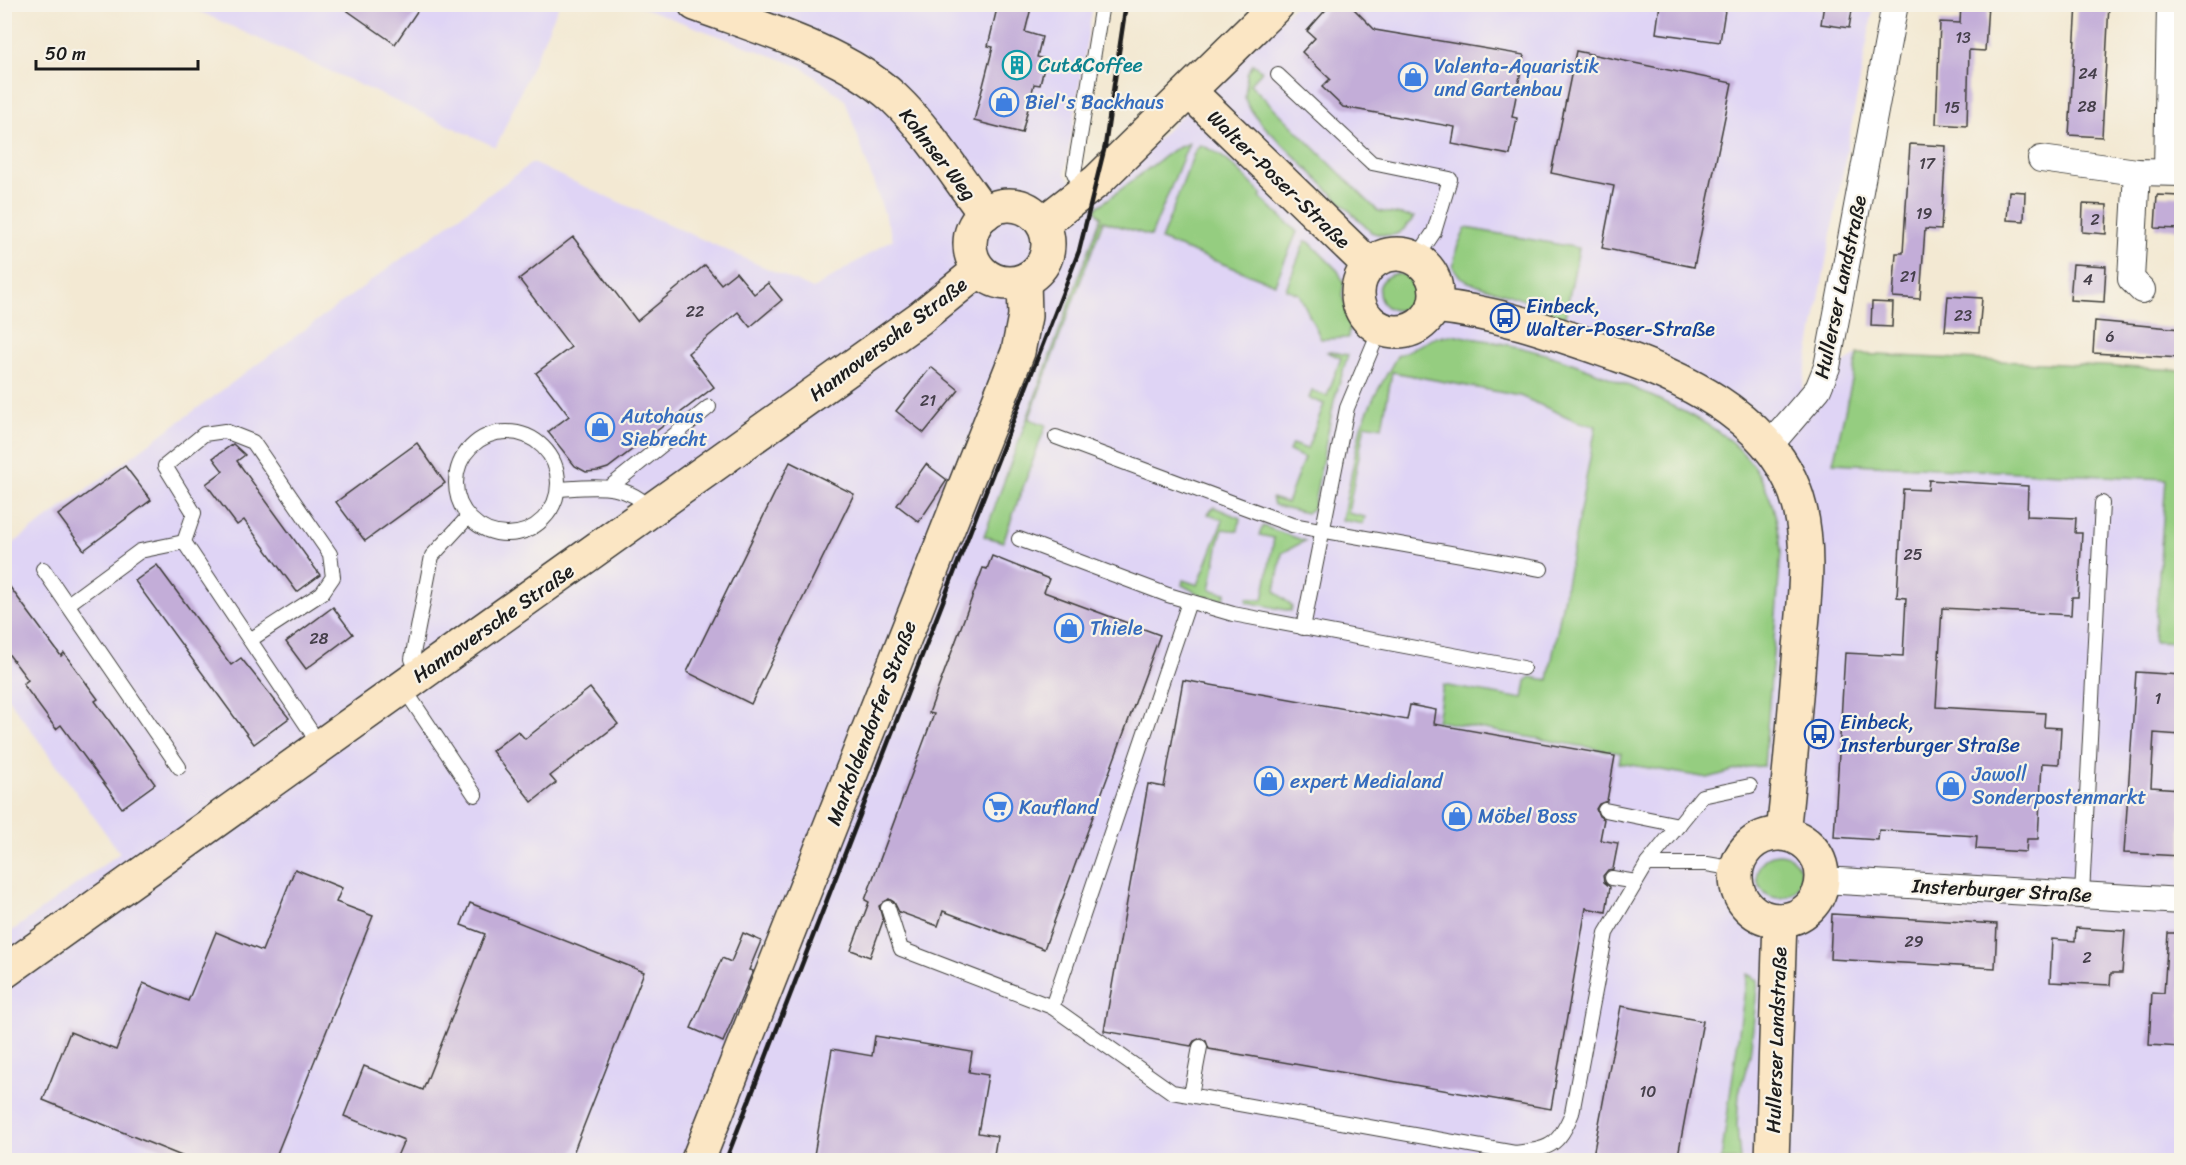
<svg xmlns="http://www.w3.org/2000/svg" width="2186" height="1165" font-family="Sriracha,sans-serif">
  <rect width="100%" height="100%" fill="#f7f3e8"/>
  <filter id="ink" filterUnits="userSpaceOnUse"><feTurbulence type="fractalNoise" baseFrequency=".0167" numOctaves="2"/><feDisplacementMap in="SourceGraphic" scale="12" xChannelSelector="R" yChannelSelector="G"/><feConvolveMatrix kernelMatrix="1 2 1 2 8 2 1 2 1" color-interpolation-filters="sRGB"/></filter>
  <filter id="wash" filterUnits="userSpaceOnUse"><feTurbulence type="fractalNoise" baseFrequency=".008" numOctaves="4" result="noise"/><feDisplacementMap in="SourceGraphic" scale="24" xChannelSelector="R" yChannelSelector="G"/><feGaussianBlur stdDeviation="1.35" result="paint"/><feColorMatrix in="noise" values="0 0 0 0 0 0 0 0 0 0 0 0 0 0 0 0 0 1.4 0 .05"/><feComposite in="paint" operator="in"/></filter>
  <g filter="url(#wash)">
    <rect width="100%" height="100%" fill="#f3e9d3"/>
    <g fill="#dfd4f5">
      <path d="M185 5H559L496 147Z"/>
      <path d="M636 5H1093L1065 174 1090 205 1295 5H1874L1802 390 1858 354 1833 463 2166 479 2154 641 2181 643V1160H5V936L120 853 5 694 4 550 532 163 813 289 893 239 845 100 802 67Z"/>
    </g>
    <g fill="#95cd80" stroke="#58744e" stroke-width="1.5">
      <path d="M1253 64 1262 71 1250 84 1378 211 1414 217C1401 236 1392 239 1371 232L1259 121 1248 106 1245 98 1247 74Z"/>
      <path d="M1189 143 1151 236 1103 221 1029 419 1046 425 1003 542 984 536 1101 217 1095 209 1173 150Z"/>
      <path d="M1200 145C1226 154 1243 176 1262 194L1260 197 1297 232 1275 284 1161 240 1195 151Z"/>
      <path d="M1466 228 1579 248 1565 317 1536 308 1537 304 1469 282 1461 278 1453 267 1457 247Z"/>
      <path d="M1305 241 1309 242 1338 271 1344 283 1342 295 1350 319 1348 338 1321 339 1299 294 1286 289Z"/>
      <circle cx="1397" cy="292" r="18"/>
      <path d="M1455 335C1486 341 1518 345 1548 355 1590 368 1631 386 1670 405 1699 419 1728 434 1748 459 1770 487 1779 518 1781 552L1764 766 1747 767 1708 778 1619 763 1621 753 1437 721 1443 685 1523 699 1526 681 1531 677 1548 680 1596 426 1579 422 1520 396 1392 372 1382 427 1365 424 1348 513 1365 517 1363 524 1342 520 1361 426 1374 397 1397 356 1436 337Z"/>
      <path d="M1329 351 1348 355 1334 401 1313 509 1306 513 1274 505 1272 498 1287 503 1304 458 1289 451 1292 444 1307 449 1324 404 1309 398 1312 391 1327 396 1341 358 1327 352Z"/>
      <path d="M1858 354 2181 370V643L2154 642 2166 479 1833 463Z"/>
      <path d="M1214 507 1240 518 1238 531 1223 529 1220 537 1210 590 1226 593 1223 600 1201 595 1182 585 1183 580 1198 585 1223 520 1208 514Z"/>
      <path d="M1263 526 1305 541 1282 553 1275 591 1292 606 1291 611 1247 602V598L1263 600 1274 538 1259 535Z"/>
      <circle cx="1779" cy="876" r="22"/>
      <path d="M1747 974 1758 980 1750 1055 1739 1093 1737 1126 1740 1160H1721Z"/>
    </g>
    <g id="blocks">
      <g fill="#c3add8">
        <path d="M338 4H422L395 44Z"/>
        <path d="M998 4H1032L1025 32 1042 37 1037 57 1046 59 1040 85 1034 84 1022 133 974 121 993 47 988 46Z"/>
        <path d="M1331 4H1349L1375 30 1524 55 1512 117 1517 118 1510 155 1452 144 1455 127 1343 107 1322 87 1330 79 1302 52 1315 38 1307 31Z"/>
        <path d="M1660 4H1726L1720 42 1656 33Z"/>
        <path d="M1824 4H1853L1849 28 1821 24Z"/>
        <path d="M1961 4H1988L1985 51 1969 50 1967 126 1936 124 1940 22 1960 23Z"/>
        <path d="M2077 4H2109L2102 137 2069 135Z"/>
        <path d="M1576 51 1732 83 1694 267 1602 248 1614 186 1551 173Z"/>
        <path d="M1910 144 1946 146 1941 230 1925 229 1920 299 1893 297 1896 253H1903Z"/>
        <path d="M2009 191 2025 192 2024 221 2007 220Z"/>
        <path d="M2157 195 2181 196V229L2155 228Z"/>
        <path d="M2083 204 2107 205 2106 234 2082 232Z"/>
        <path d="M573 237 637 321 705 265 721 284 736 272 754 294 768 283 782 300 750 327 738 312 688 353 714 387 608 468 598 471 586 472 575 466 548 432 569 416 536 373 571 347 519 279Z"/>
        <path d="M2073 264 2106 266 2104 302 2070 300Z"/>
        <path d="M1948 296 1982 298 1979 333 1945 331Z"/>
        <path d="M1872 302 1893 303 1892 327 1871 326Z"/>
        <path d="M2095 321 2181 329V358L2093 353Z"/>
        <path d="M931 367 959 390 924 433 896 411Z"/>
        <path d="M417 443 445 483 365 541 336 502Z"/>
        <path d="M233 444 245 455 237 461 320 575 297 592 244 520 237 525 206 484 223 471 213 458Z"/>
        <path d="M790 462 854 494 751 704 687 672Z"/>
        <path d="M926 464 947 480 919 522 897 505Z"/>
        <path d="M125 466 151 500 84 550 58 515Z"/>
        <path d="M1929 480 2028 486 2027 516 2076 518 2075 533H2082L2078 597H2072L2071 615 1942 608 1936 707 2045 713 2044 727 2061 728 2059 764 2042 763 2038 839H2027L2026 852 1976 849 1977 836 1879 830 1878 840 1834 837 1845 653 1903 656 1906 598 1897 597 1903 489 1928 490Z"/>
        <path d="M992 556 1049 579 1044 592 1160 635 1044 949 943 911 938 926 899 912 894 902 889 899 879 906 883 921 870 957 851 950 869 902 865 900 934 714 929 713 983 568 987 569Z"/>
        <path d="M157 565 231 665 241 658 289 718 254 744 135 581Z"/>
        <path d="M4 579 61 656 64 653 98 699 95 701 155 784 122 808 61 725 56 729 23 684 28 680 4 648Z"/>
        <path d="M333 607 353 634 306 669 286 642Z"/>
        <path d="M2136 672 2181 675V735L2154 733 2151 787 2181 789V856L2124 853Z"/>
        <path d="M1183 680 1407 720 1410 705 1436 710 1434 724 1615 756 1607 801 1599 804 1596 809 1599 816 1604 819 1600 840 1618 843 1613 869 1608 870 1603 876 1604 882 1610 887 1606 912 1586 908 1551 1109 1209 1049 1206 1041 1201 1038 1194 1041 1191 1046 1104 1031 1148 784 1164 787Z"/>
        <path d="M590 688 618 724 550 776 556 783 532 802 492 751 518 731 525 739Z"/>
        <path d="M295 869 342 888 336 902 373 916 274 1161H194L43 1100 70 1032 116 1050 143 983 188 1001 216 932 262 951Z"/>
        <path d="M470 903 644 972 570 1161H395L404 1140 344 1116 364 1066 423 1090 485 934 461 925Z"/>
        <path d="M1832 914 1997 924 1995 968 1830 959Z"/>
        <path d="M2076 928 2125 931 2122 973H2111L2110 985 2050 982 2052 939 2075 941Z"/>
        <path d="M743 933 761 941 749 970 753 971 723 1042 691 1028 722 958 731 962Z"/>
        <path d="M2168 933H2181V1047L2149 1045 2152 992 2164 993Z"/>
        <path d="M1621 1006 1703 1021 1677 1161H1592Z"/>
        <path d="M875 1036 972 1052 969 1072 988 1075 978 1133 997 1136 993 1161H813L832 1049 872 1056Z"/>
      </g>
    </g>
  </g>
  <g filter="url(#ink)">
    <use href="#blocks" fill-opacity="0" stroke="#3c3b37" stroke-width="1.5"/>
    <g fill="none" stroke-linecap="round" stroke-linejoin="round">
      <g stroke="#3c3b37" stroke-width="16">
        <g id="lane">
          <path d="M1278 75 1372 163 1450 179 1434 232 1416 259"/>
          <path d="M1083 192 1074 173 1102 4"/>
          <circle cx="507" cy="483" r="51"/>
          <path d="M1056 437 1292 525 1541 569"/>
          <path d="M610 487 709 407"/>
          <path d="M558 489C595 487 625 481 652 510"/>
          <path d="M1019 539 1168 595 1233 614 1523 668"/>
          <path d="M43 569 179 767"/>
          <path d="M1189 602 1052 1007 1172 1092 1515 1153C1549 1149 1558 1147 1572 1113L1606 933 1647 864 1702 796 1750 786"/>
          <path d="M68 604 140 551 184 542"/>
          <path d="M1303 628 1347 408 1380 329"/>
          <path d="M250 640 322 593 333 577 330 554 253 442 225 431 204 434 165 466 194 513 184 542 310 730 318 747"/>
          <path d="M420 675 412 659 432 556 468 517"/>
          <path d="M403 687 475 795"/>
          <path d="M1605 810 1679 825"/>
          <path d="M1647 864H1707L1736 869"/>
          <path d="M1612 878 1636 882"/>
          <path d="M2082 895 2102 503"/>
          <path d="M888 908 901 949 1052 1007"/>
          <path d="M1191 1095 1200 1047"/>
        </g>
      </g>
      <g stroke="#3c3b37" stroke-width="28">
        <g id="street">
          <path d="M2041 159 2137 172 2182 173"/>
          <path d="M2137 172 2131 279 2142 290"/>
          <path d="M2167 172 2170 4"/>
          <path d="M1769 446 1818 389 1827 367 1895 4"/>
          <path d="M1823 880 2182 901"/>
        </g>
      </g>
      <g stroke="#3c3b37" stroke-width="36">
        <g id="secondary">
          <path d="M695 4C760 28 842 51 894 98 929 131 956 176 985 214"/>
          <path d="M1190 92 1369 265"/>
          <circle cx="1009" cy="244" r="39"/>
          <path d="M1043 223 1097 181 1278 4"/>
          <circle cx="1397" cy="293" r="39"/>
          <path d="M1434 306C1498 312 1558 334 1618 355 1692 381 1780 424 1800 508 1811 553 1804 603 1800 648 1795 710 1790 772 1783 833"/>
          <circle cx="1779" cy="877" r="43"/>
          <path d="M4 972 920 318 979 270"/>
          <path d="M698 1160 1018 352 1025 316 1024 281"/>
          <path d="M1772 1160 1780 920"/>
        </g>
      </g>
      <use href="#lane" stroke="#fff" stroke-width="14"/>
      <use href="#street" stroke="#fff" stroke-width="26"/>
      <use href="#secondary" stroke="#fbe6c4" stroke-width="33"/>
      <path stroke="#1c1c1c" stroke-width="4.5" d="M726 1160 1079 251 1105 146 1126 4"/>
    </g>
  </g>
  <defs>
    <g id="building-ring" transform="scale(1.5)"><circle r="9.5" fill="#f7f3e8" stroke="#0f9aa8" stroke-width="1.5"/><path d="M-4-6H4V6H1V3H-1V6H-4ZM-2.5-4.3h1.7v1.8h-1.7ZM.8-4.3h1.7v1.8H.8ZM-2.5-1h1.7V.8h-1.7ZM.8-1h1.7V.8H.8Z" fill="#0f9aa8"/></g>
    <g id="shop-ring" transform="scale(1.5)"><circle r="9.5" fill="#f7f3e8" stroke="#3f7fe0" stroke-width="1.5"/><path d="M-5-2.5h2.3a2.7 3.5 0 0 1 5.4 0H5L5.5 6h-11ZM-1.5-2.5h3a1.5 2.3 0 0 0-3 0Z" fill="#3f7fe0"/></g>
    <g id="bus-ring" transform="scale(1.5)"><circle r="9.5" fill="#f7f3e8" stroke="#1a4fb4" stroke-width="1.5"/><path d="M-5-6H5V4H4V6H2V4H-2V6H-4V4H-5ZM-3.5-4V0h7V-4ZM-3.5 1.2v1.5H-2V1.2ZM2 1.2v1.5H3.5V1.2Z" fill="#1a4fb4"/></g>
    <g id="supermarket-ring" transform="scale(1.5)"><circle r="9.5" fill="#f7f3e8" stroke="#3f7fe0" stroke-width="1.5"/><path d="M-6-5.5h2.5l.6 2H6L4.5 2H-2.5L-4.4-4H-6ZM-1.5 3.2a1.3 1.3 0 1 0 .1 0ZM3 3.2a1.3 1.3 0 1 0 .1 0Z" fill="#3f7fe0"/></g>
  </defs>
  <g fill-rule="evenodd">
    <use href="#building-ring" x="1017" y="65"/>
    <use href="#shop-ring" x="1413" y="77"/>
    <use href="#shop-ring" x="1004" y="102"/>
    <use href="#bus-ring" x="1505" y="318"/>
    <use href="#shop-ring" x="600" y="427"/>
    <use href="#shop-ring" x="1069" y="628"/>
    <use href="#bus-ring" x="1819" y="734"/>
    <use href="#shop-ring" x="1269" y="781"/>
    <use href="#shop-ring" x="1951" y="786"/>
    <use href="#supermarket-ring" x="998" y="807"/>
    <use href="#shop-ring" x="1457" y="816"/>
  </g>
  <g text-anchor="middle" stroke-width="4.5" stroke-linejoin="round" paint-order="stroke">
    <g font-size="16" fill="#46404b">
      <text x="1963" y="43">13</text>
      <text x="2088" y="79">24</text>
      <text x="2087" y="112">28</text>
      <text x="1952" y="113">15</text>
      <text x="1927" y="169">17</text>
      <text x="1924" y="219">19</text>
      <text x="2095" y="225">2</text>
      <text x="1908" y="282">21</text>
      <text x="2088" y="285">4</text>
      <text x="695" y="317">22</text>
      <text x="1963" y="321">23</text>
      <text x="2110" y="342">6</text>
      <text x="928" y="406">21</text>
      <text x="1913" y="560">25</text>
      <text x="319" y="644">28</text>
      <text x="2158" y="704">1</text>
      <text x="1914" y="947">29</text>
      <text x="2087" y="963">2</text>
      <text x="1648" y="1097">10</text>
    </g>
    <g font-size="20" fill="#0d838f" stroke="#f7f3e8" text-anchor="start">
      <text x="1038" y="72">Cut&amp;Coffee</text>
    </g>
    <g font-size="20" fill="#366cbe" stroke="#f7f3e8" text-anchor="start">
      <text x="1434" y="73">Valenta-Aquaristik<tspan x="1434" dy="23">und Gartenbau</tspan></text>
      <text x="1025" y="109">Biel's Backhaus</text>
      <text x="621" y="423">Autohaus<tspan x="621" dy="23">Siebrecht</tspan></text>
      <text x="1090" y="635">Thiele</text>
      <text x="1972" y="781">Jawoll<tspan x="1972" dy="23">Sonderpostenmarkt</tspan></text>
      <text x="1290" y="788">expert Medialand</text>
      <text x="1019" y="814">Kaufland</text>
      <text x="1478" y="823">Möbel Boss</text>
    </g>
    <g font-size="20" fill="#1c1c1c" stroke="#f7f3e8">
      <text transform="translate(938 154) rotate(52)" y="7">Kohnser Weg</text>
      <text transform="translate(1279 179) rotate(44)" y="7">Walter-Poser-Straße</text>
      <text transform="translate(1840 287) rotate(-78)" y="7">Hullerser Landstraße</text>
      <text transform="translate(888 339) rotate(-37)" y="7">Hannoversche Straße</text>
      <text transform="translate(493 623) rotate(-35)" y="7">Hannoversche Straße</text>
      <text transform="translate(871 723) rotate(-69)" y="7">Markoldendorfer Straße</text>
      <text transform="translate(2002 890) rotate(3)" y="7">Insterburger Straße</text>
      <text transform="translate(1776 1040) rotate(-88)" y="7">Hullerser Landstraße</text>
    </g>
    <g font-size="20" fill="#164399" stroke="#f7f3e8" text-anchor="start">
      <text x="1526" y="313">Einbeck,<tspan x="1526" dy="23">Walter-Poser-Straße</tspan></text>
      <text x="1840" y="729">Einbeck,<tspan x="1840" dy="23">Insterburger Straße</tspan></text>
    </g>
  </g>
  <rect width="2186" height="1165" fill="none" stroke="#f7f3e8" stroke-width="24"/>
  <path d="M36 60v9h162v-9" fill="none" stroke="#1c1c1c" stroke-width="3"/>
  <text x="45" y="60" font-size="18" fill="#1c1c1c" stroke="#f7f3e8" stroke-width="4.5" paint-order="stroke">50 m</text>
</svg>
